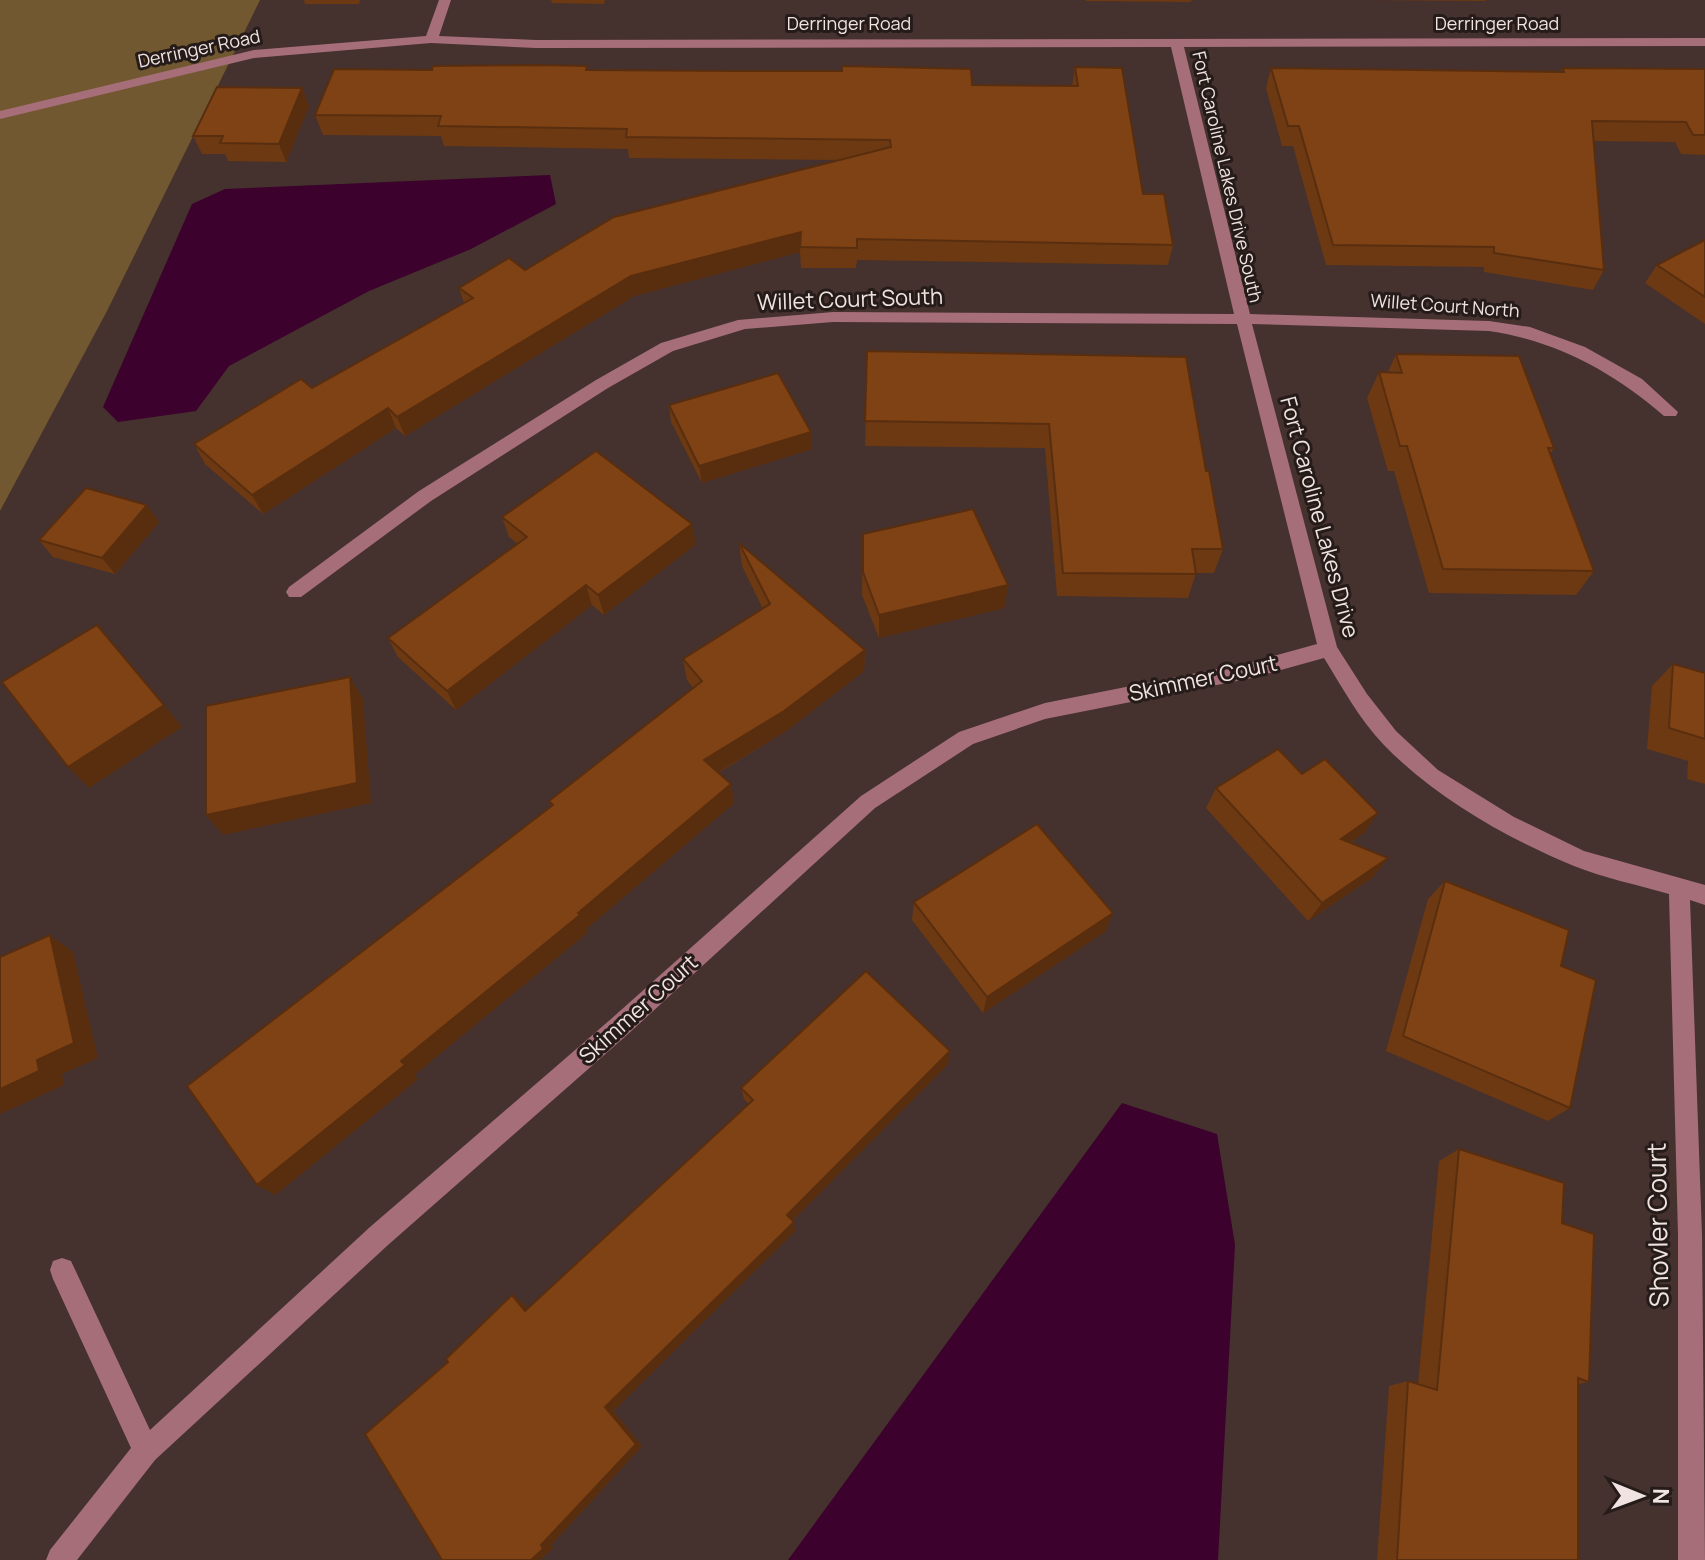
<svg xmlns="http://www.w3.org/2000/svg" width="1705" height="1560" font-family="Manrope,sans-serif">
  <rect width="100%" height="100%" fill="#45312e"/>
  <path fill="#725830" d="M0 0H260L107 311 0 511Z"/>
  <g fill="#3c012c">
    <path d="M550 175 556 204 471 249 369 291 229 366 196 411 118 422 103 407 192 204 225 189Z"/>
    <path d="M1122 1103 1217 1134 1235 1245 1218 1560H788Z"/>
  </g>
  <g fill="none" stroke-linecap="round" stroke-linejoin="round">
    <path fill="#a66e79" fill-rule="evenodd" d="M439 0H451L439 36 536 40 1705 38V46L1184 47 1250 314 1489 321 1530 327 1585 347 1642 379 1678 412 1676 416H1664C1613 372 1557 341 1489 331L1252 324 1337 647 1367 694 1396 731 1438 770 1514 817 1584 851 1705 885V905L1690 900 1702 1235 1705 1560H1678V1235L1669 894C1638 885 1604 878 1574 866 1506 838 1434 797 1383 744 1359 719 1342 687 1324 658L1252 678 1045 719 973 744 875 808 627 1035 388 1245 155 1460 77 1560H46L50 1550 131 1448 53 1279 50 1270 53 1261 62 1258 71 1261 150 1430 370 1227 611 1019 861 796 959 732 1045 703 1252 662 1317 644 1237 324 833 322 745 329 673 351 608 388 431 501 301 597H289L286 592 289 587 419 491 596 380 661 343 738 320 833 312 1234 314 1171 47 536 48 431 43 254 58 0 119V111L254 50 426 36Z"/>
  </g>
  <g fill="#6d3912">
    <path d="M304 0H360L359 4H305Z"/>
    <path d="M551 0H605L604 4 552 3Z"/>
    <path d="M1086 0H1192L1191 2 1086 1Z"/>
    <path d="M1368 0H1485V1Z"/>
    <path d="M1075 67 1143 194 1173 245 1168 265 857 260 856 268H801L800 252 634 296 405 436 396 428 263 514 205 464 194 444 312 388 464 303 459 288 525 270 841 160 629 158 628 149 444 146 441 136 323 135 315 115 587 70 972 85 1072 86Z"/>
    <path d="M1271 68 1561 71 1563 68 1705 69V155L1681 154 1675 142 1594 141 1604 270 1593 290 1484 272V267L1326 265 1293 146H1282L1266 88Z"/>
    <path d="M302 88 309 106 286 162 228 161 225 154H202L193 136Z"/>
    <path d="M1705 240V324L1645 283 1657 265Z"/>
    <path d="M867 351 1206 471 1223 549 1214 573H1196L1188 598 1057 596 1045 448 865 446Z"/>
    <path d="M1396 354 1554 448 1550 455 1594 571 1576 595 1429 593 1394 471H1388L1367 398 1379 372H1388Z"/>
    <path d="M669 405 812 449 702 483 671 422Z"/>
    <path d="M502 517 696 544 604 615 592 605 456 710 398 657 388 638 518 544 509 537Z"/>
    <path d="M159 522 115 574 53 557 39 540Z"/>
    <path d="M863 534 1008 585 1004 608 879 638 862 595Z"/>
    <path d="M739 543 865 650 864 671 786 731 718 773 731 784 734 803 586 929 588 932 414 1075 418 1079 275 1195 551 806 549 801 693 688 687 680 683 659 763 609 742 566Z"/>
    <path d="M1673 664 1705 673V784L1687 779 1688 761 1647 749 1652 686Z"/>
    <path d="M1302 774 1378 813 1364 833 1350 843 1373 877 1308 921 1206 808 1216 788Z"/>
    <path d="M1445 881 1570 1108 1548 1121 1386 1051 1428 899Z"/>
    <path d="M914 902 1106 931 983 1013 912 920Z"/>
    <path d="M950 1051 948 1064 792 1221 795 1231 613 1411 642 1446 551 1545 553 1548 540 1560 522 1302 528 1309 749 1104 744 1099 741 1088Z"/>
    <path d="M1459 1149 1562 1223 1589 1382 1578 1384V1560H1377L1389 1386 1408 1381 1418 1384 1439 1161Z"/>
  </g>
  <g fill="#592e0f">
    <path d="M302 88 309 106 286 162 279 144Z"/>
    <path d="M801 232 800 252 634 296 405 436 397 417 631 276Z"/>
    <path d="M388 408 396 428 263 514 252 495Z"/>
    <path d="M811 432 812 449 702 483 699 466Z"/>
    <path d="M147 505 159 522 115 574 102 558Z"/>
    <path d="M692 524 696 544 604 615 598 595Z"/>
    <path d="M586 585 592 605 456 710 447 691Z"/>
    <path d="M1008 585 1004 608 879 638V615Z"/>
    <path d="M865 650 864 671 786 731 707 779 704 760Z"/>
    <path d="M350 677 363 699 371 803 223 835 206 815Z"/>
    <path d="M164 705 182 727 89 788 68 767Z"/>
    <path d="M731 784 734 803 586 929 588 932 414 1075 418 1079 275 1195 257 1185 401 1061Z"/>
    <path d="M1378 813 1364 833 1327 858 1341 839Z"/>
    <path d="M1388 858 1373 877 1308 921 1322 903Z"/>
    <path d="M1113 913 1106 931 983 1013 987 997Z"/>
    <path d="M50 935 73 952 98 1058 62 1074 64 1085 0 1114V1089L37 1060Z"/>
    <path d="M950 1051 948 1064 789 1224 787 1215Z"/>
    <path d="M794 1222 795 1231 613 1411 642 1446 551 1545 553 1548 540 1560H531L541 1545 605 1407Z"/>
    <path d="M512 1295 522 1302 535 1317 525 1311Z"/>
  </g>
  <g fill="#7f4215" stroke="#592e0f" stroke-width="2">
    <path d="M536 65 587 66 586 70 736 71H842V66L971 69 972 85 1078 86 1075 67 1122 68 1143 194H1164L1173 245 857 239V248L800 247 801 232 631 276 397 417 388 408 252 495 194 444 301 379 312 388 473 298 459 288 509 258 525 270 614 217 891 147 890 140 626 137 627 129 438 126 441 116 315 115 334 69 432 70 433 66Z"/>
    <path d="M1271 68 1564 72 1563 68 1705 69V135H1693L1686 122 1592 121 1604 270 1494 253V247L1333 245 1299 126H1288Z"/>
    <path d="M217 87 302 88 279 144 220 143 223 136H193Z"/>
    <path d="M1705 240V297L1657 265Z"/>
    <path d="M867 351 1186 357 1206 471H1209L1223 549H1192L1196 574 1063 573 1049 424 865 421Z"/>
    <path d="M1396 354 1519 356 1554 448H1548L1594 571 1443 569 1407 446H1400L1379 372 1402 373Z"/>
    <path d="M778 373 811 432 699 466 669 405Z"/>
    <path d="M596 451 692 524 598 595 586 585 447 691 388 638 527 537 502 517Z"/>
    <path d="M86 488 147 505 102 558 39 540Z"/>
    <path d="M973 509 1008 585 879 615 863 572V534Z"/>
    <path d="M739 543 865 650 784 711 704 760 731 784 578 913 580 915 401 1061 405 1065 257 1185 187 1086 553 805 549 801 702 681 683 659 770 604Z"/>
    <path d="M97 625 164 705 68 767 2 682Z"/>
    <path d="M1673 664 1705 673V739L1669 728Z"/>
    <path d="M350 677 357 783 206 815V706Z"/>
    <path d="M1278 749 1302 774 1325 759 1378 813 1341 839 1388 858 1322 903 1216 788Z"/>
    <path d="M1037 824 1113 913 987 997 914 902Z"/>
    <path d="M1445 881 1569 930 1561 966 1596 980 1570 1108 1403 1036Z"/>
    <path d="M50 935 74 1043 37 1060 39 1071 0 1089V957Z"/>
    <path d="M866 971 950 1051 787 1215 794 1222 605 1407 636 1444 541 1545 543 1549 531 1560H442L365 1434 448 1362 446 1359 512 1295 525 1311 753 1100 741 1088Z"/>
    <path d="M1459 1149 1564 1183 1562 1223 1594 1234 1589 1382 1578 1378V1560H1397L1408 1381 1437 1390Z"/>
  </g>
  <g text-anchor="middle" stroke-width="6" stroke-linejoin="round" paint-order="stroke">
    <g font-size="18" fill="#f1e3e1" stroke="#251c1a">
      <text x="849" y="30">Derringer Road</text>
      <text x="1497" y="30">Derringer Road</text>
      <text transform="translate(199 49) rotate(-12)" y="6">Derringer Road</text>
      <text transform="translate(1227 177) rotate(77)" y="6">Fort Caroline Lakes Drive South</text>
      <text transform="translate(1445 306) rotate(4)" y="6">Willet Court North</text>
    </g>
    <g font-size="22" fill="#f1e3e1" stroke="#251c1a">
      <text transform="translate(850 299) rotate(-2)" y="8">Willet Court South</text>
      <text transform="translate(1320 517) rotate(75)" y="8">Fort Caroline Lakes Drive</text>
      <text transform="translate(1203 678) rotate(-12)" y="8">Skimmer Court</text>
      <text transform="translate(638 1009) rotate(-42)" y="8">Skimmer Court</text>
    </g>
    <g font-size="26" fill="#f1e3e1" stroke="#251c1a">
      <text transform="translate(1658 1225) rotate(-91)" y="9">Shovler Court</text>
    </g>
  </g>
  <g transform="translate(1641 1496) rotate(91)" stroke="#251c1a" stroke-width="6" paint-order="stroke">
  <path d="M0-6L14 30L0 20L-14 30Z" fill="#f1e3e1"/>
  <text y="-12" font-size="22" font-weight="bold" text-anchor="middle" fill="#f1e3e1">N</text>
  </g>
</svg>
